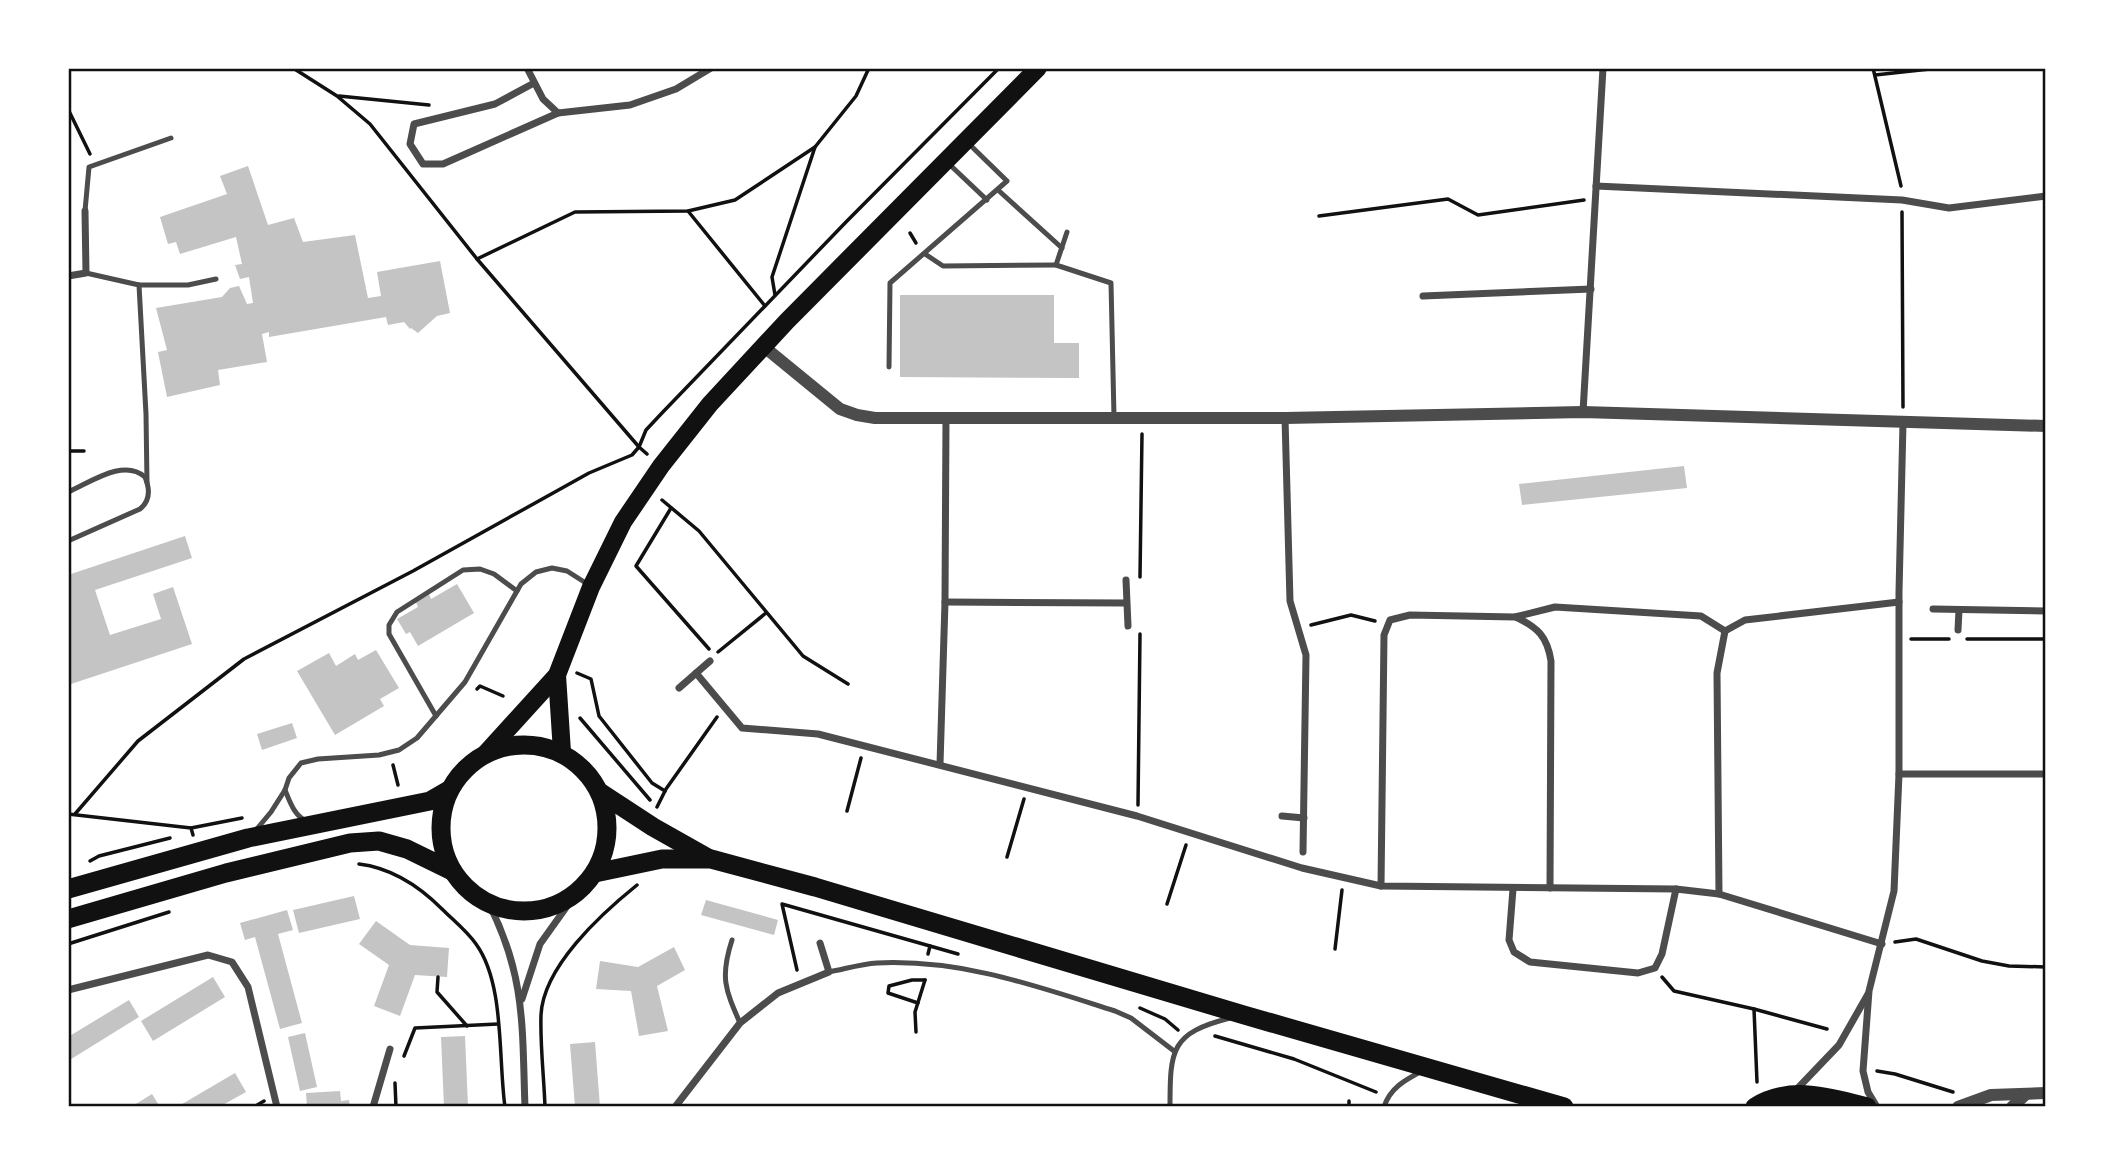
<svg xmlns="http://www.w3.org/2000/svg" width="2114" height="1175" font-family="Ubuntu,sans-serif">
  <rect width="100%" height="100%" fill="#fff"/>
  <g fill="#c4c4c4">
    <path d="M248 166 268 225 294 218 303 242 355 235 368 298 381 296 377 272 440 261 450 313 437 316 418 333 411 328 410 329 404 322 388 325 386 317 269 337V332L262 334 267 362 218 370 220 385 167 397 158 352 167 350 156 308 222 297 230 288 239 286 247 304 253 303 249 277 240 279 235 265 242 264 236 237 180 254 176 242 168 244 160 217 227 194 220 176Z"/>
    <path d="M900 295H1054V343H1079V378L900 377Z"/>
    <path d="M1684 466 1687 488 1522 505 1519 484Z"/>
    <path d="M185 536 192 558 95 590 110 635 161 619 153 594 173 587 192 644 68 685V575Z"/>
    <path d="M457 584 474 613 418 646 410 632 406 634 397 619 418 607 416 602 429 594 431 599Z"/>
    <path d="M376 650 399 688 380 699 384 706 335 735 297 671 329 653 336 666 355 654 358 660Z"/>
    <path d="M292 723 297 738 262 750 257 734Z"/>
    <path d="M354 896 360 919 299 933 293 910Z"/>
    <path d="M706 900 778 920 774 935 701 915Z"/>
    <path d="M287 910 293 930 278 934 302 1023 280 1029 255 937 245 940 240 923Z"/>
    <path d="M376 921 410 945 449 948 447 977 415 975 400 1016 374 1006 389 965 359 944Z"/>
    <path d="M674 947 685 970 657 986 668 1031 639 1036 631 991 596 989 600 961 638 967Z"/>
    <path d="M213 977 225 997 153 1041 141 1021Z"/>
    <path d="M129 1000 139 1017 68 1061V1037Z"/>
    <path d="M305 1033 317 1087 300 1091 288 1037Z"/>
    <path d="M465 1036 468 1107H444L441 1037Z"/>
    <path d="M595 1042 600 1107H575L570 1044Z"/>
    <path d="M235 1073 246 1092 219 1107H177Z"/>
    <path d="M340 1091 341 1101 349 1100 350 1107H307L306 1093Z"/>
    <path d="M152 1094 160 1107H131Z"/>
  </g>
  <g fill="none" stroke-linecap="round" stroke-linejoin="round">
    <g stroke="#111" stroke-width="3.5">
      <path d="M293 68 337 96 370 124 477 259 639 447 647 454"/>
      <path d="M1873 68 1901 186"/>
      <path d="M1875 75 1939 68"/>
      <path d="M339 96 429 105"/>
      <path d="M68 109 90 154"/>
      <path d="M688 211 765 306"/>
      <path d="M1902 212 1903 407"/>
      <path d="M1319 216 1448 199 1478 215 1584 200"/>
      <path d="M910 233 916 243"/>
      <path d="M477 259 575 212 688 211 735 200 815 147 856 96 869 68"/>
      <path d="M775 295 772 277 815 147"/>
      <path d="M68 451H84"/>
      <path d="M662 500 699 531 803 656 848 684"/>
      <path d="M671 508 636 566 709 649"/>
      <path d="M1140 577 1142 434"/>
      <path d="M1311 625 1351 615 1375 621"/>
      <path d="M1911 639H1949"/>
      <path d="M1967 639H2046"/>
      <path d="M718 652 766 613"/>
      <path d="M577 673 591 679 599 716 652 783 665 791"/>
      <path d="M477 689 480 686 503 696"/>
      <path d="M580 718 650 800"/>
      <path d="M393 765 398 785"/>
      <path d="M1138 805 1140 634"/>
      <path d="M657 807 666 789 717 717"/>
      <path d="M847 811 861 758"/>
      <path d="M68 814 191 828 193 835"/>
      <path d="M75 814 138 741 244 659 413 571 589 473 632 455 639 447 646 430 661 414 846 222 999 68"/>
      <path d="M191 828 242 818"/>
      <path d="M1007 857 1024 799"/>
      <path d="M90 861 99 856 170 838"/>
      <path d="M359 864C392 868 419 886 442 909 453 920 467 931 476 944 505 984 498 1058 505 1107"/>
      <path d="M1167 904 1186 845"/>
      <path d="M1895 942 1916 939 1982 961 2009 966 2046 967"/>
      <path d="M68 944 169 912"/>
      <path d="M930 946 958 954"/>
      <path d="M1335 949 1342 890"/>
      <path d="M797 970 782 904 930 946 928 954"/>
      <path d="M438 977 437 992 467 1026"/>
      <path d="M1662 977 1674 991 1754 1009 1827 1029"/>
      <path d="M918 1003 888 993 889 986 912 980H925"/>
      <path d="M1140 1008 1165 1019 1178 1030"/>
      <path d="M1754 1009 1757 1082"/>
      <path d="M916 1032 915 1012 925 980"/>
      <path d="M1215 1036 1294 1059 1376 1092"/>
      <path d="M404 1056 415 1028 498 1024"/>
      <path d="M1877 1071 1895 1074 1953 1092"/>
      <path d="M395 1083 396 1107"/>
      <path d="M1349 1101V1107"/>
      <path d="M254 1107 264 1101"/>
      <path d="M545 1107C544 1077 540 1045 541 1015 543 967 601 914 637 885"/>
    </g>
    <g stroke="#4c4c4c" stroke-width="5">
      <path d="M949 164 987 200"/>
      <path d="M998 190 1062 248"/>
      <path d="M85 211 89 167 171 138"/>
      <path d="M1067 232 1056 265 1111 283 1114 417"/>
      <path d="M925 254 943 266 1056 265"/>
      <path d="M86 273 139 285 146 414 147 483"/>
      <path d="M139 285H188L216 279"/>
      <path d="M889 367 890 283 1007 181 967 142"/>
      <path d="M68 492C91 482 124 458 145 477 150 489 150 501 140 509L68 541"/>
      <path d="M436 716 389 634V625L397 612 463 570 480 569 494 574 517 591"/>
      <path d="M285 790C290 802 294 815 306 821"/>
      <path d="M256 830 271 812 285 790 289 778 301 763 318 759 379 755 399 750 417 738 465 682 521 584 536 572 552 568 567 571 589 585"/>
      <path d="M732 940C720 977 725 989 740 1023"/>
      <path d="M829 972C845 969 861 964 877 963 962 959 1036 986 1115 1011L1131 1018 1174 1051"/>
      <path d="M1170 1107C1170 1049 1171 1033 1230 1018"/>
      <path d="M1384 1107C1390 1088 1405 1080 1422 1071"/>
    </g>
    <g stroke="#4c4c4c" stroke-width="7">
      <path d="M527 68 543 99 558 113 630 105 676 89 711 68"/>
      <path d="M534 83 495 104 414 124 410 144 423 164H443L558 113"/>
      <path d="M1596 186 1902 200 1949 208 2046 196"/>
      <path d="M68 276 86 273 85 211"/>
      <path d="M1423 296 1591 289"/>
      <path d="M1583 412 1603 68"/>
      <path d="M1285 418 1290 601 1306 655 1303 852"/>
      <path d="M1126 580 1128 626"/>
      <path d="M945 602 1126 603"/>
      <path d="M1933 609 2046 611"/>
      <path d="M1516 617C1538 628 1547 636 1551 661L1550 888"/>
      <path d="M1958 630 1959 610"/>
      <path d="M696 673 742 728 818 734 1137 816 1302 868 1381 886 1676 889 1719 894 1882 944"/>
      <path d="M679 688 710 661"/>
      <path d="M940 764 945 602 946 418"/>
      <path d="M1899 774H2046"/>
      <path d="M1282 816 1304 818"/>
      <path d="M1381 886 1384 635 1390 620 1410 615 1515 617 1555 607 1701 616 1725 631 1745 620 1899 602"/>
      <path d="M1513 889 1509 940 1514 952 1530 962 1638 973 1655 968 1662 954 1676 889"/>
      <path d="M1719 894 1717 673 1725 631"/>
      <path d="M489 904C526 977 522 1028 525 1107"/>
      <path d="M68 990 208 955 232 962 248 987 277 1107"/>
      <path d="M522 999 540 944 575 895"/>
      <path d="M1796 1090 1839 1045 1868 994"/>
      <path d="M373 1107 390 1049"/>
      <path d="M675 1107 740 1023 778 993 829 972 820 943"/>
      <path d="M1877 1107 1868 1092 1863 1071 1869 991 1894 891 1899 774V592L1903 423"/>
    </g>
    <g stroke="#4c4c4c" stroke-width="12">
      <path d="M763 346 840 409 857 415 875 418H1285L1583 412 2046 426"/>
      <path d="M1958 1107 1991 1095 2046 1093"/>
      <path d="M2012 1107 2026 1094"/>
    </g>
    <g stroke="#111" stroke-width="18">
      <path d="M557 675 562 752"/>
      <path d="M486 753 557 675 591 587 623 522 661 466 710 404 787 321 1038 68"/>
    </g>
    <g stroke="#111" stroke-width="19">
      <circle cx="524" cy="828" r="83"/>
      <path d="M601 793 653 827 708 858"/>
      <path d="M595 873 662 859H711L815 887 1244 1015 1564 1107"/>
      <path d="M68 889 248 838 430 801 449 790"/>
      <path d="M68 919 226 873 350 843 379 841 407 849 452 871"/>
      <path d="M1755 1107C1790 1085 1830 1097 1867 1107"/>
    </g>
  </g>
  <rect width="2114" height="1175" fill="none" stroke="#ffffff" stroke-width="140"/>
  <rect x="70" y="70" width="1974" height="1035" fill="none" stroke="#111" stroke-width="2.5"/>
</svg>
